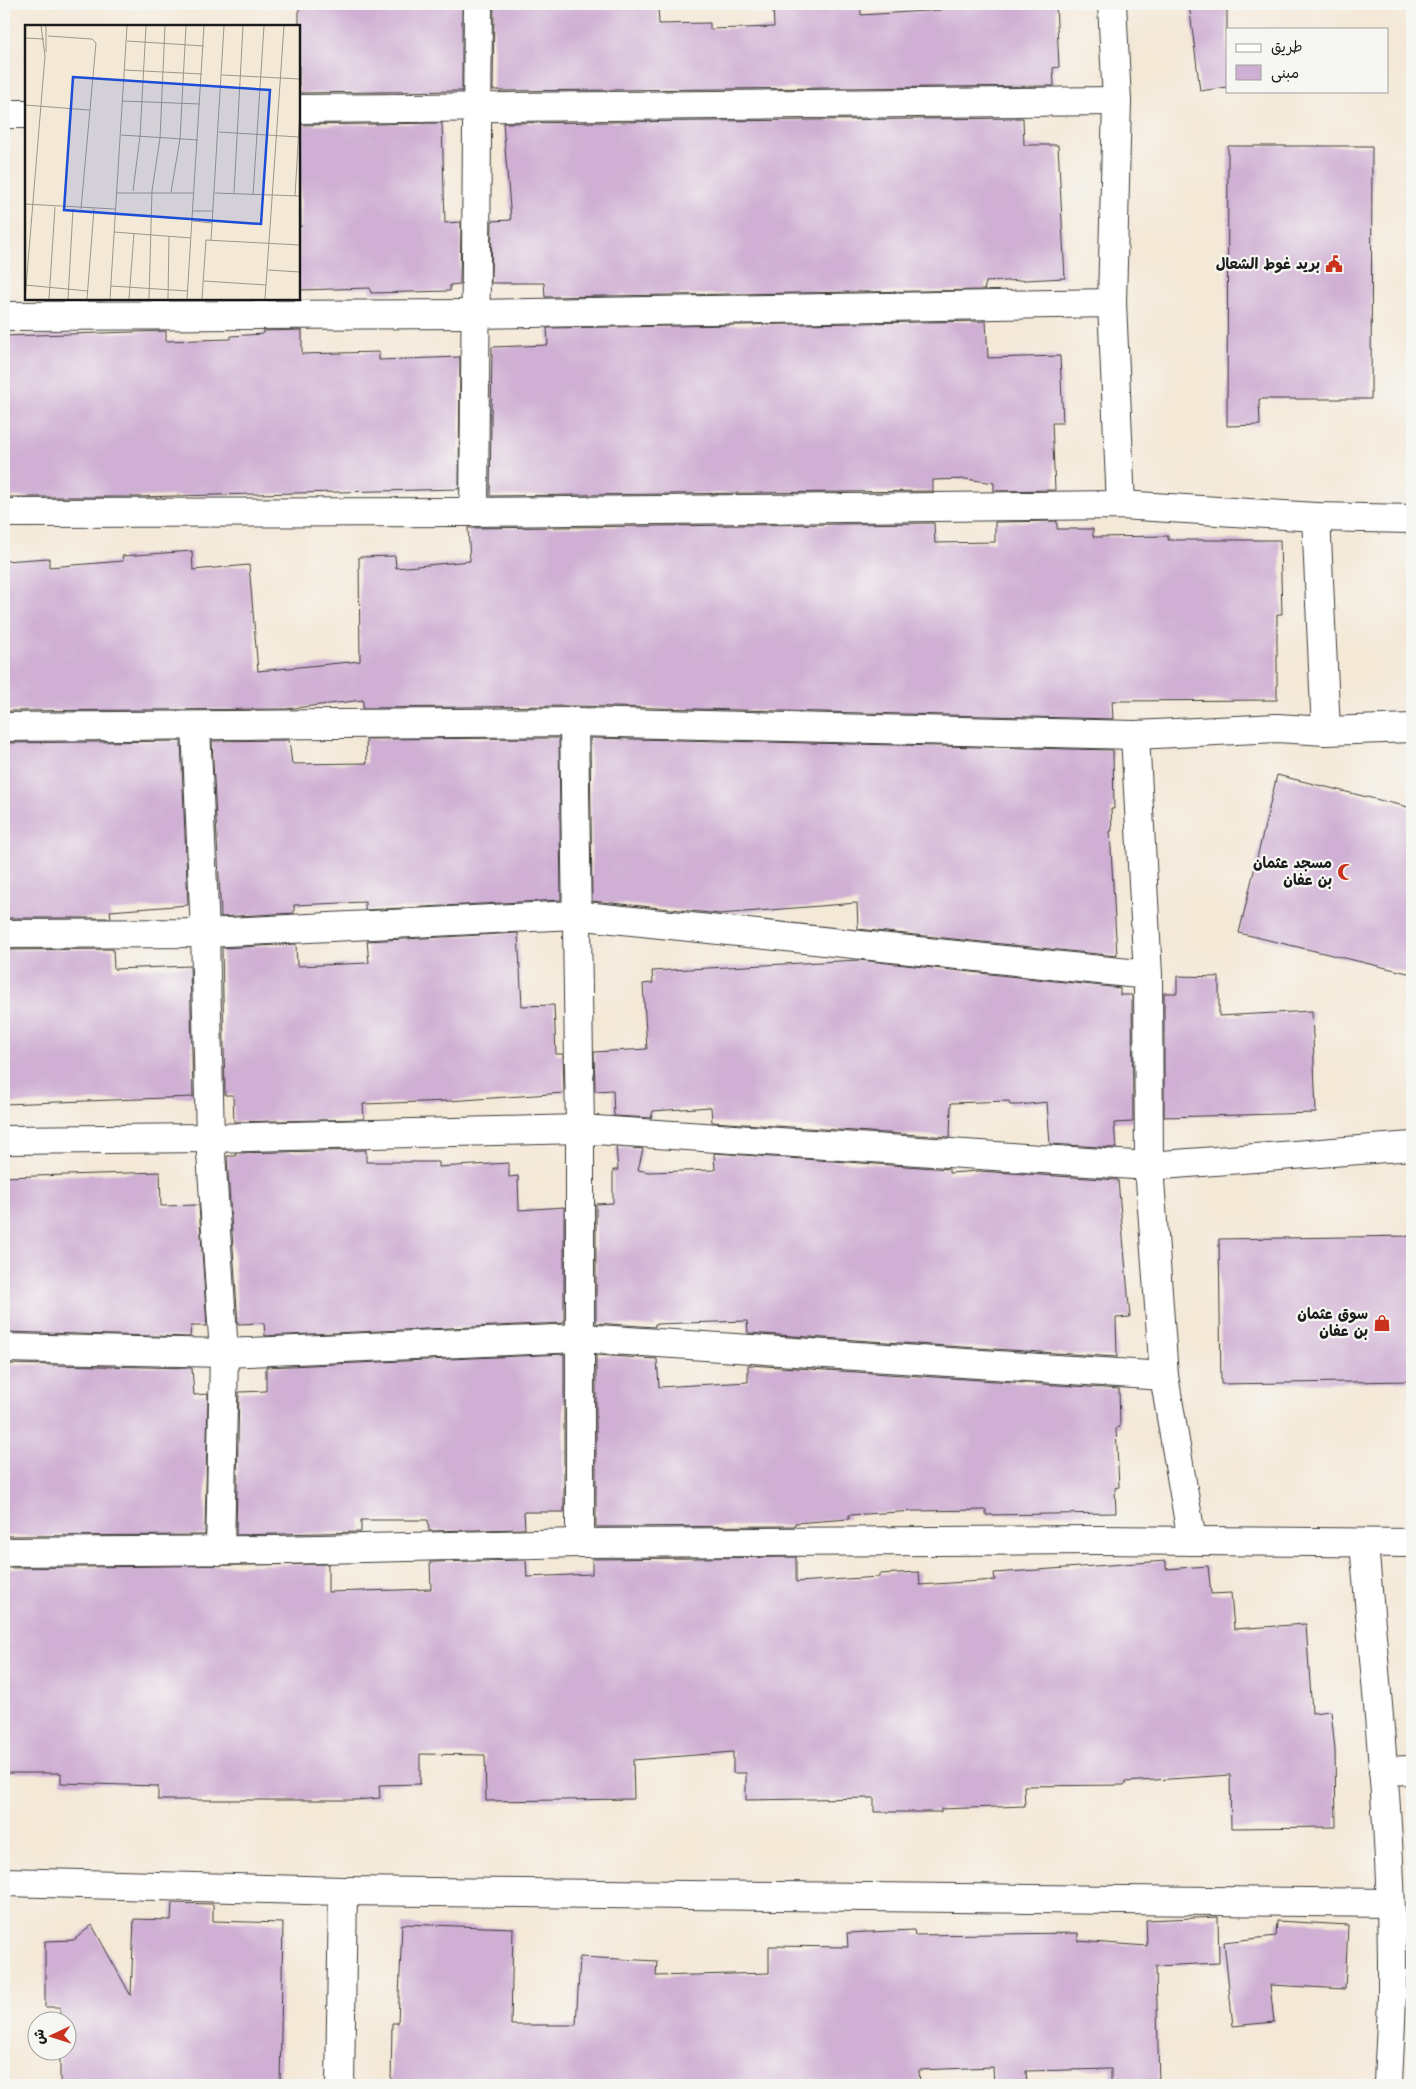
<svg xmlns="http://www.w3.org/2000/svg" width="1416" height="2089" font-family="'Comic Neue','Playpen Sans Arabic',sans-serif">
  <rect width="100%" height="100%" fill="#f6f6f2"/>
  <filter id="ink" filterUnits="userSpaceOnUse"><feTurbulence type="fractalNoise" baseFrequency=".02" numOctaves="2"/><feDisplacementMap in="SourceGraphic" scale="10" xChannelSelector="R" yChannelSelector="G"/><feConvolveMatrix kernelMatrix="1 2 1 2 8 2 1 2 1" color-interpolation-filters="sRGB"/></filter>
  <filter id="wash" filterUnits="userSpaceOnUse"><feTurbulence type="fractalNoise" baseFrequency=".0096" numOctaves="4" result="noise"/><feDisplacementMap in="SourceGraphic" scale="20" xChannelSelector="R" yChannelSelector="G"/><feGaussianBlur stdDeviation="1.12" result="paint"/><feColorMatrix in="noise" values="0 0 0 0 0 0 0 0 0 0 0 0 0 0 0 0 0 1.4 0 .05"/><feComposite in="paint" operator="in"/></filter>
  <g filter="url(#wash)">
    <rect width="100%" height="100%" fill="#f4e8d7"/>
    <g id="blocks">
      <g fill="#cfafd3">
        <path d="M299 4H462V91L299 93Z"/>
        <path d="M494 4H634V7L658 6 659 24 710 23V29L774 27 773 6 861 4V15L942 10 941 4H1056L1059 67 1053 68 1054 86 500 91V90H493Z"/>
        <path d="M1189 4H1227V87L1200 91Z"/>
        <path d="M1023 118 1024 145H1058L1065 278 986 282 984 290 545 297 544 283H491L492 221 511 220 503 123Z"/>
        <path d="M442 123 445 223 461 222 460 284 450 285V291L371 293 370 288 299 290V227H301L299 125Z"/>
        <path d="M1228 146H1372L1371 399H1259L1260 425 1227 426Z"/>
        <path d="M986 321 988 358 1060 356 1063 423H1052L1055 490 994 491V483L966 479 933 480V491L490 496 492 347 548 345 547 328Z"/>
        <path d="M302 330V354L379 352V360L460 357 459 489 135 497H4V336L166 331V341L231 339V336L263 334V331Z"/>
        <path d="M1057 521V529H1093V537L1168 536V540H1280L1282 614H1277V700L1112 701 1113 719 574 706 363 708V700L286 709 4 711V561L49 558V567L123 561 122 556 192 551 193 570 249 565 258 671 360 661 359 557 395 556 396 568 470 561 468 528 934 523 935 543 995 542V522Z"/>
        <path d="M559 738 561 900 365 910V902L294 905V913L221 917 212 741 289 740 292 764 367 763 366 739Z"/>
        <path d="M590 738 1113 750 1114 809H1111L1112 831H1110L1117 956 858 929 857 903 720 914 592 901Z"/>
        <path d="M181 741 188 905 110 911 111 918H4V743Z"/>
        <path d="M1277 775 1412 808V974L1239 933Z"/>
        <path d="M518 933 522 1006 554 1005 556 1054H563L564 1093 449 1101 363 1104 364 1119 234 1122 233 1095H225L222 948 296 944 297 966 369 963 367 941Z"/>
        <path d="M113 949 114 969 190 966 193 1097 4 1104V950Z"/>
        <path d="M859 960 1120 988V995H1132L1133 1122 1114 1123 1116 1148 1050 1144 1047 1102 1019 1105H1010L1009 1101 951 1103 950 1137 712 1122 711 1107 653 1111 651 1118 614 1116 613 1090 595 1091 594 1052 647 1049 643 984 653 983 652 971Z"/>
        <path d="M1177 976 1219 977V1016L1312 1011 1316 1113 1164 1117V993H1177Z"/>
        <path d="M616 1147 643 1149 638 1170 649 1172 715 1170 714 1153 949 1169V1173L979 1171 1118 1180 1130 1317 1116 1318 1117 1357 748 1333 747 1321 655 1324V1327L596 1323V1204L613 1203V1170H618Z"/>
        <path d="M366 1150V1162H439V1167L509 1163V1177L518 1176 519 1210 564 1207V1323L265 1336 264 1323 238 1324 227 1156H236L235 1153Z"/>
        <path d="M160 1172 161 1206 199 1205 207 1326H191L190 1337 4 1332V1177Z"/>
        <path d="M1412 1236V1381L1221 1384 1219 1239Z"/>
        <path d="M564 1354V1512H524L525 1529 429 1531 428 1520H361V1532L236 1535 239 1392 266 1391V1367Z"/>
        <path d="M596 1355 657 1359 659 1387 748 1382V1365L1119 1389 1120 1427 1116 1428 1119 1487 1115 1488 1116 1513 986 1515V1510L916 1511 849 1515V1519L795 1523V1526L596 1527Z"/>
        <path d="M4 1364 192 1368 194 1395 208 1394 205 1535 4 1536Z"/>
        <path d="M796 1557V1582L879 1577V1574L919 1572 920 1585 995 1580 994 1573 1166 1561V1569L1208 1566 1211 1594 1231 1593 1234 1629 1306 1624 1312 1713 1331 1711 1335 1750 1336 1827 1231 1828 1230 1775 1125 1782V1785L1024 1786 1025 1806 941 1809V1812H874V1798L746 1800V1773H733V1752L633 1760 634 1799 486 1801 485 1755 420 1754V1784L379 1785 380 1798 356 1800H158V1786L61 1783V1773H4V1568L328 1564V1592L431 1589 430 1562 526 1560 527 1577 592 1574V1559Z"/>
        <path d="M172 1903 213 1904V1921L283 1923 280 2085H60V2052H68V2022H60V2007H45V1941L74 1940 92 1925 131 1996 134 1919 171 1920Z"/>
        <path d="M1218 1917 1219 1963 1156 1966 1159 2085H1111V2069L1026 2071 1027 2085H994L993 2067 919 2070 920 2085H391L392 2023H398L402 1924 513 1928 511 2025H576L580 1957 657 1961 656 1976 769 1973V1946L848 1947 847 1933 914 1930 915 1935 1078 1933V1941L1147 1946 1146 1920Z"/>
        <path d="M1277 1921 1348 1925 1345 1989 1270 1985 1274 2022 1233 2026 1224 1942 1276 1936Z"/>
      </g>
    </g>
  </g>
  <g filter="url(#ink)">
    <use href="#blocks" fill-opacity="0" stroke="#3c3b38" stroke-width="1"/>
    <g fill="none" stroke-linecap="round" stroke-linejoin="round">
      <g stroke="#3c3b38" stroke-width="30">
        <g id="street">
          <path d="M1112 4 1117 101 1112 303 1121 505"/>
          <path d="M299 109 1117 101"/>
          <path d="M4 114H26"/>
          <path d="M4 316 475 314 1112 303"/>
          <path d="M474 512 478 4"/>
          <path d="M4 513 474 512 1121 505 1316 517 1412 519"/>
          <path d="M1316 517 1326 731"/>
          <path d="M574 722 580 1129V1543"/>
          <path d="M196 726 205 933 210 1138 224 1353 220 1551"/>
          <path d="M4 727 574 722 1135 735 1277 728 1326 731 1412 728"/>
          <path d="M1135 735 1148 975 1149 1166 1164 1376 1192 1541"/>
          <path d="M4 934 205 933 575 915 1148 975"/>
          <path d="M4 1140 210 1138 580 1129 1149 1166 1412 1146"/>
          <path d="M4 1348 224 1353 581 1338 1164 1376"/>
          <path d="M1364 1543C1376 1690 1393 1839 1392 1987 1392 2019 1389 2052 1388 2085"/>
          <path d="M4 1552 277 1550 580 1543 1099 1540 1412 1543"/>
          <path d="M1383 1771 1412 1770"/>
          <path d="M4 1882 343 1891 1390 1903"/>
          <path d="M340 2085 343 1891"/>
        </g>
      </g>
      <use href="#street" stroke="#fff" stroke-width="28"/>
    </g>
  </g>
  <defs>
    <g id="civic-bare" transform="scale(1.35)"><path d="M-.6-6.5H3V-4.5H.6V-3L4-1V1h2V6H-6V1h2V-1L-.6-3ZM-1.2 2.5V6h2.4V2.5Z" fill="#c8321e" stroke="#f6f6f2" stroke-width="2.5" paint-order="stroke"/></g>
    <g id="mosque-bare" transform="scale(1.35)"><path d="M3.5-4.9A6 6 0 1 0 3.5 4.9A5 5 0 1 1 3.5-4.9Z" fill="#c8321e" stroke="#f6f6f2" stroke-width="2.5" paint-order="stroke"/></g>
    <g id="shop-bare" transform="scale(1.35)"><path d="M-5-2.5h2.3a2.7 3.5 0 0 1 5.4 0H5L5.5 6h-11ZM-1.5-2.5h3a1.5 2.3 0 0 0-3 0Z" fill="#c8321e" stroke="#f6f6f2" stroke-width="2.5" paint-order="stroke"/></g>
  </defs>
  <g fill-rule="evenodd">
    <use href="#civic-bare" x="1334" y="264"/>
    <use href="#mosque-bare" x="1346" y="872"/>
    <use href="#shop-bare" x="1382" y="1323"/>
  </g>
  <g text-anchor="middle" stroke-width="4.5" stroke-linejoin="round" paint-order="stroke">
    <g font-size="15" font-weight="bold" fill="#1c1c1c" stroke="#f6f6f2" text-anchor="end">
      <text x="1320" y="269">بريد غوط الشعال</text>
      <text x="1332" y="868">مسجد عثمان<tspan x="1332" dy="17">بن عفان</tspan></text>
      <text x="1368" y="1319">سوق عثمان<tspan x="1368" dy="17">بن عفان</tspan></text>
    </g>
  </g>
  <g transform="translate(25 25)">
    <rect width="275" height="275" fill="#f4e8d7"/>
    <path fill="none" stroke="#9e968c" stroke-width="1" d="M21 1V27M23 11 67 14 71 18 56 184M0 13 19 14M102 16 179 21M99 45 177 49M197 50 275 54M97 76 175 79M0 80 64 85M194 107 274 112M96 110 173 115M108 166 115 111 121 1M146 167 155 114 161 1M92 168H168M190 168 275 171M209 168 218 1M228 170 239 1M270 171 275 85M0 179 90 184M167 186H188M167 196 187 198M89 207 166 213M186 215 199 1M243 245 275 247M179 256 241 260M0 260 63 266M86 261 163 266M0 274 20 31 16 1M24 274 30 182M43 274 48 184M62 274 69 184M85 274 102 1M104 274 109 208M124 274 127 166 135 113 140 1M143 274 144 211M162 274 179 1M177 274 181 215 275 220M240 274 259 1"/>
    <path fill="#1d4ed8" fill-opacity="0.15" stroke="#1d4ed8" stroke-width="2.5" d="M48 52 245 65 236 199 39 185Z"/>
    <rect width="275" height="275" fill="none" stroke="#1c1c1c" stroke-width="2.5"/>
  </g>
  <rect width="1416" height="2089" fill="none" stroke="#f6f6f2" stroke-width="20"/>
  <rect x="1226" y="28" width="162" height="65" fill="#f6f6f2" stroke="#9f9f9c"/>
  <rect x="1236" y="44" width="25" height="8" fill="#ffffff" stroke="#9f9f9c"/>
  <text x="1271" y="52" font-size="15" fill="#1c1c1c">طريق</text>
  <rect x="1236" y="65" width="25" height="15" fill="#cfafd3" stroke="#9f9f9c"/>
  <text x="1271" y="78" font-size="15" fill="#1c1c1c">مبنى</text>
  <g transform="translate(52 2036) rotate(266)"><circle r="24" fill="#f6f6f2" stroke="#9f9f9c"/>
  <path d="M0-4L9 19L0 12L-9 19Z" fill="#c8321e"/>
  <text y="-8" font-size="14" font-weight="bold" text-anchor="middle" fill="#1c1c1c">ش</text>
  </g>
</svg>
